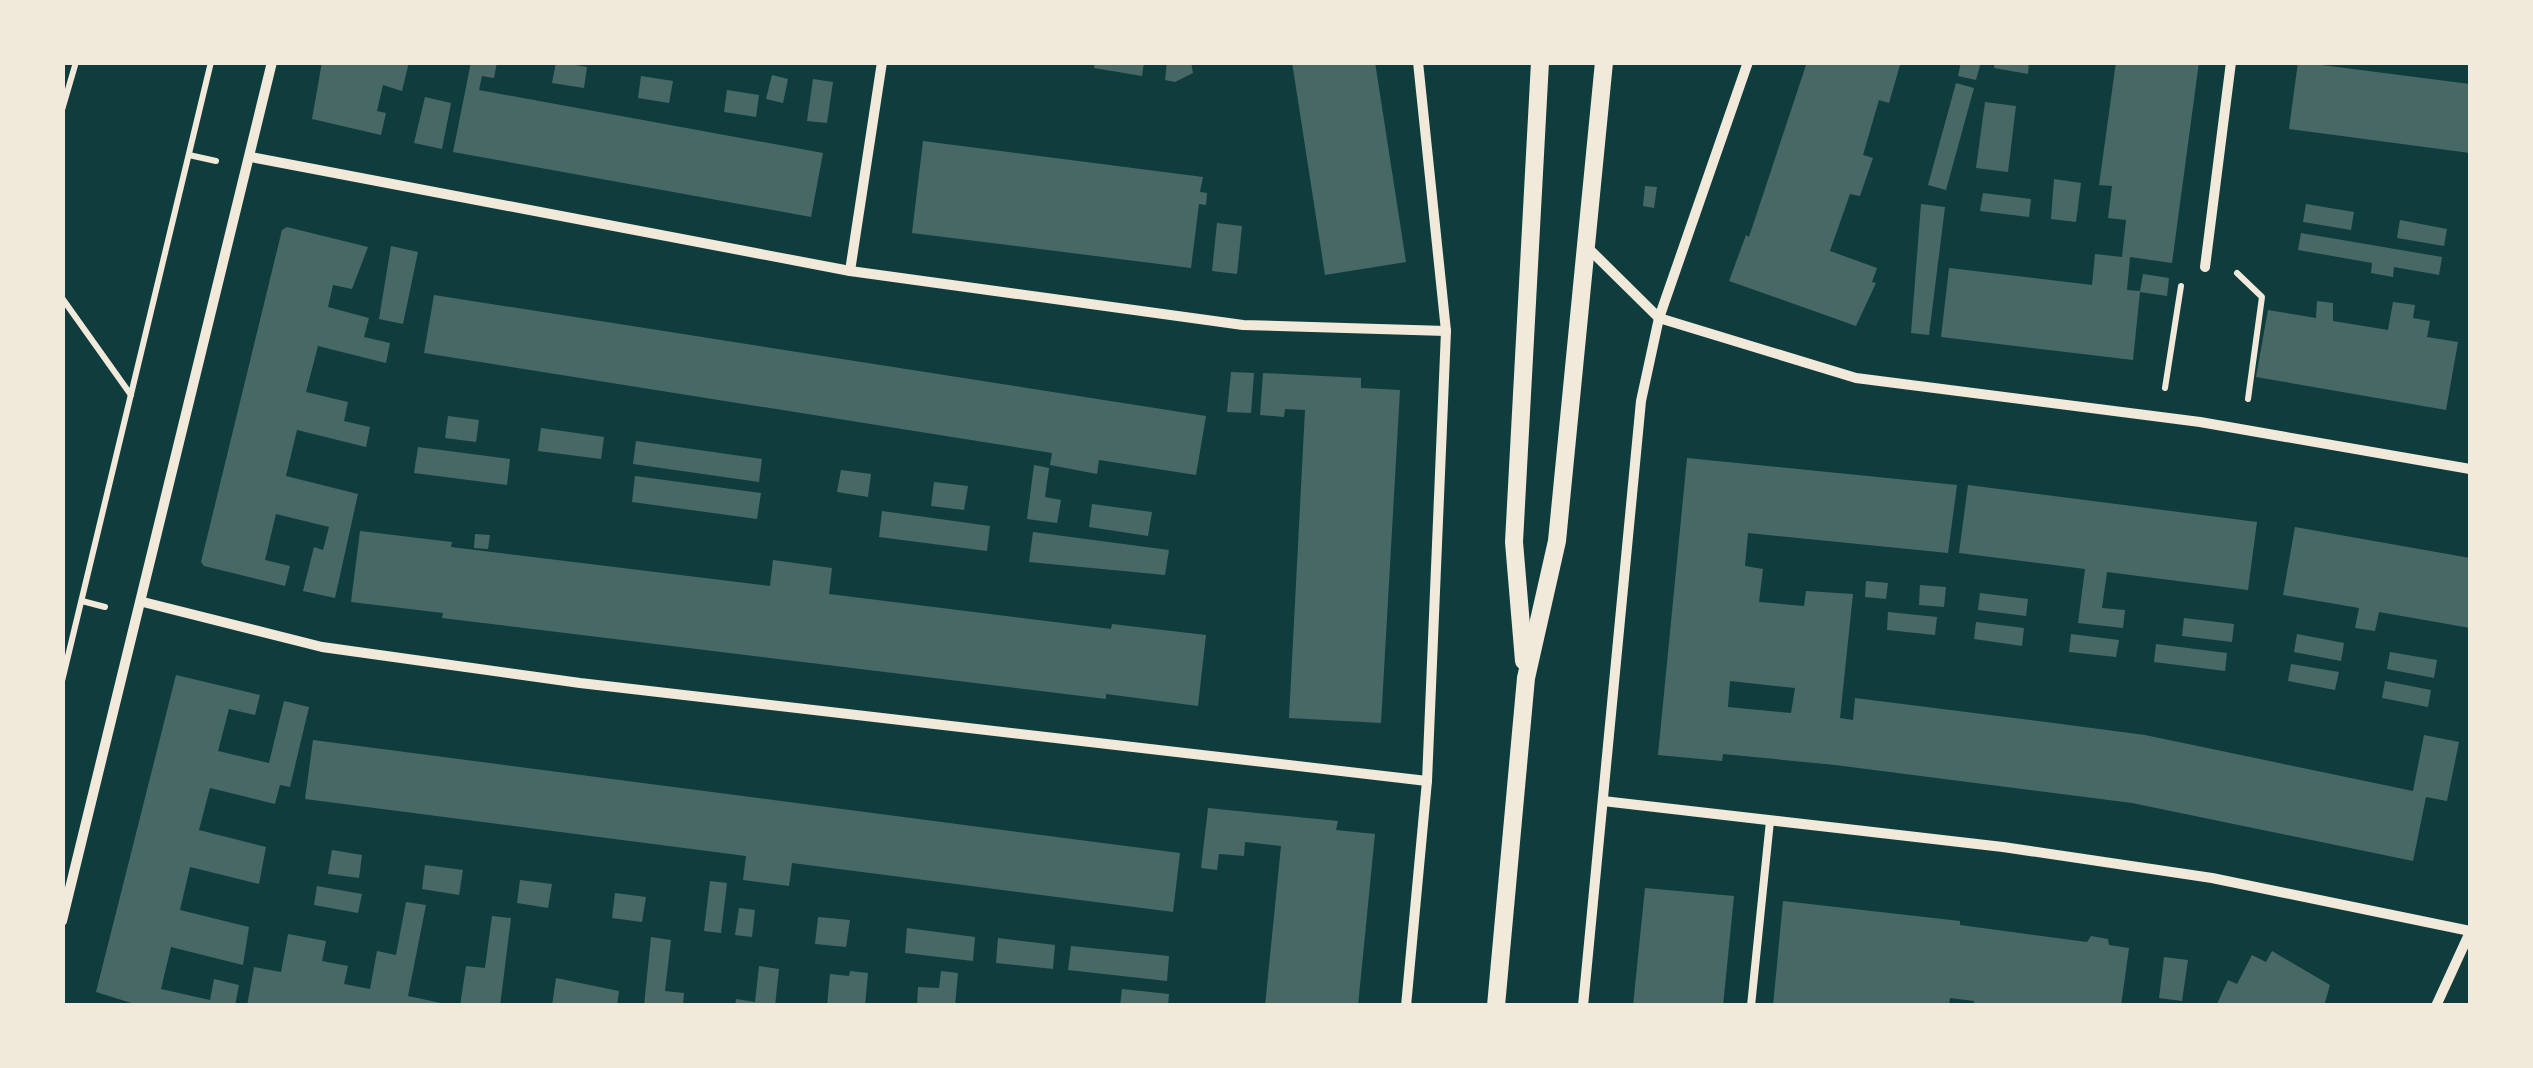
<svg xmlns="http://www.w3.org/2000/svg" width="2533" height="1068" font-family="Georgia,serif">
  <rect width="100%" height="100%" fill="#0f3d3e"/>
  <g fill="#486865" fill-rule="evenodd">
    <path d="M322 62H409L402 91 383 85 377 111 386 113 381 135 312 119Z"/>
    <path d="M471 62H497L494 78 482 76 479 90 823 153 811 217 453 152Z"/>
    <path d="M556 62 587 67 584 88 552 83Z"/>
    <path d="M1095 62H1144L1142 76 1094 68Z"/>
    <path d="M1167 62H1191L1193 73 1175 82 1165 80Z"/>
    <path d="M1292 62H1375L1406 262 1325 275Z"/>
    <path d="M1807 62 1900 65 1889 103 1879 100 1863 155 1873 158 1860 196 1850 194 1830 251 1877 268 1872 282 1876 283 1856 326 1729 281 1746 235 1749 237Z"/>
    <path d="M1961 62H1981L1976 80 1958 76Z"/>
    <path d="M1995 62H2029L2028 74 1994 68Z"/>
    <path d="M2116 62H2199L2172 263 2130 257 2127 290 2140 291 2143 274 2169 278 2167 296 2140 292 2133 360 1941 337 1949 268 2092 285 2095 254 2122 257 2126 220 2108 218 2112 186 2099 185Z"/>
    <path d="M2298 62 2470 84V153L2289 129Z"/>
    <path d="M772 75 788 79 783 103 766 99Z"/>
    <path d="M641 76 673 81 669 103 638 98Z"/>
    <path d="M813 79 833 82 827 123 807 121Z"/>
    <path d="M1956 83 1974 88 1946 190 1928 185Z"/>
    <path d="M727 90 759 95 756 117 724 112Z"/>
    <path d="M425 97 451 103 442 149 414 143Z"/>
    <path d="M1985 102 2016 106 2008 172 1976 168Z"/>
    <path d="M923 141 1203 177 1200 192 1207 193 1206 205 1199 204 1191 268 912 233Z"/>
    <path d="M2054 179 2081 183 2076 222 2051 219Z"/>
    <path d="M1645 186 1657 187 1654 208 1643 206Z"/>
    <path d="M1983 193 2031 199 2029 217 1980 211Z"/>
    <path d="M1921 204 1945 207 1929 335 1911 333Z"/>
    <path d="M2306 204 2354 212 2351 230 2303 222Z"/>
    <path d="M2400 220 2447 229 2444 246 2397 238Z"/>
    <path d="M1217 223 1242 226 1237 274 1212 271Z"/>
    <path d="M287 227 368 247 352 289 333 285 328 307 369 318 364 337 390 343 386 363 318 346 306 392 348 402 344 421 370 427 366 447 297 430 286 476 358 494 335 598 303 591 314 547 323 550 329 527 276 514 265 560 290 566 285 586 204 566 201 562 282 230Z"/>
    <path d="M2301 233 2442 257 2439 275 2394 267 2393 277 2371 273 2372 263 2298 250Z"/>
    <path d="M391 246 418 252 403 324 379 319Z"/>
    <path d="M434 295 1206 416 1196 475 1099 460 1097 474 1050 465 1052 453 424 353Z"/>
    <path d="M2317 301 2333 303V321L2388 330 2393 302 2415 305 2413 318 2430 321 2427 337 2458 342 2446 410 2256 377 2268 310 2316 318Z"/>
    <path d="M1231 372 1254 373 1251 413 1227 412Z"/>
    <path d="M1263 373 1361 378V388L1400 390 1381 723 1289 718 1305 410 1285 409 1284 417 1260 415Z"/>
    <path d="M448 416 479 420 476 442 445 438Z"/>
    <path d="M541 428 604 437 601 459 538 451Z"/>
    <path d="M636 441 762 459 759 482 633 464Z"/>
    <path d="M418 447 510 459 507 485 414 473Z"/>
    <path d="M1687 458 1957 485 1948 553 1748 533 1745 566 1763 569 1759 602 1804 606 1806 591 1853 594 1840 718 1853 720 1855 698 2046 722 2145 735 2413 791 2424 735 2459 742 2447 801 2426 797 2413 861 2132 803 1835 765 1723 754 1722 761 1658 755ZM1730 681 1795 688 1791 713 1728 707Z"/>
    <path d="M1034 465 1049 468 1045 497 1061 500 1057 523 1027 519Z"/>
    <path d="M841 470 871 474 868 497 837 492Z"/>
    <path d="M635 476 761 493 757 519 632 502Z"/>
    <path d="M934 482 968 486 964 510 931 506Z"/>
    <path d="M1968 485 2257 522 2248 590 2107 572 2102 608 2125 610 2123 628 2078 623 2085 569 1959 553Z"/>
    <path d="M1092 504 1152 512 1148 536 1089 527Z"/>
    <path d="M882 511 990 526 987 551 879 537Z"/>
    <path d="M2295 527 2470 558V628L2379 612 2375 631 2355 628 2359 608 2283 595Z"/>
    <path d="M360 531 452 542 451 547 770 586 773 560 832 568 829 594 1111 629 1112 624 1206 635 1198 706 1106 694V699L442 618 443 613 351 602Z"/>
    <path d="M1033 532 1169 550 1165 575 1029 562Z"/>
    <path d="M475 534 490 535 488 549 474 548Z"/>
    <path d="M1866 581 1888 583 1886 599 1865 597Z"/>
    <path d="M1920 585 1946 587 1944 607 1919 605Z"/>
    <path d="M1980 593 2028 599 2026 616 1978 610Z"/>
    <path d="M1888 612 1937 617 1935 635 1887 630Z"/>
    <path d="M2184 618 2234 624 2232 642 2182 636Z"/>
    <path d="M1976 622 2024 628 2022 646 1974 639Z"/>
    <path d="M2071 634 2119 640 2116 657 2069 652Z"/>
    <path d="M2297 634 2344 643 2341 661 2294 652Z"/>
    <path d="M2156 644 2227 653 2225 671 2154 662Z"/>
    <path d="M2390 652 2437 660 2434 678 2387 669Z"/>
    <path d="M2291 664 2339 672 2335 690 2288 681Z"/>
    <path d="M176 675 260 695 255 715 229 709 218 751 269 763 284 701 309 707 290 787 280 785 275 804 210 788 199 830 266 847 259 884 190 867 180 910 249 927 243 965 171 947 161 989 210 1000 214 979 239 985 235 1006H141L96 992Z"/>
    <path d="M2385 681 2431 690 2428 707 2382 698Z"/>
    <path d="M313 740 1180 853 1173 912 792 863 789 886 743 880 746 856 305 799Z"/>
    <path d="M1208 808 1338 821 1336 830 1375 834 1358 1006H1265L1281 846 1245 842 1244 856 1219 854 1217 870 1201 868Z"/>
    <path d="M332 850 362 855 359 878 328 874Z"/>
    <path d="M425 865 463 870 459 895 422 889Z"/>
    <path d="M520 880 552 884 548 908 517 903Z"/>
    <path d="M710 881 727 883 721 933 704 931Z"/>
    <path d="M317 886 362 894 358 913 314 905Z"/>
    <path d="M1645 888 1734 896 1723 1006H1633Z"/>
    <path d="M615 893 646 897 642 922 612 918Z"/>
    <path d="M1783 901 1960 921V925L2087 942 2091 936 2108 939 2109 945 2129 948 2121 1006H1973L1974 1001 1950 998 1949 1006H1773Z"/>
    <path d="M406 902 426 905 408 996 455 1006H247L254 967 281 972 288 934 326 941 322 961 348 966 344 984 370 989 377 951 396 955Z"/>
    <path d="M739 908 755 910 752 937 735 935Z"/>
    <path d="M492 916 511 918 500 1006H460L466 966 485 968Z"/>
    <path d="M818 917 850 920 846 947 815 944Z"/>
    <path d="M907 928 975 937 973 961 905 953Z"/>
    <path d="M651 937 671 940 665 991 684 993 683 1006H644Z"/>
    <path d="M998 938 1055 945 1053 969 996 963Z"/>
    <path d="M1071 946 1169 956 1167 981 1068 970Z"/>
    <path d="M2272 951 2330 985 2324 1006H2216L2228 980 2237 984 2252 955 2266 962Z"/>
    <path d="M2164 957 2188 960 2182 1001 2159 998Z"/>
    <path d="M759 966 779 969 775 1006H735L736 999 755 1002Z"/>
    <path d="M850 971 868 973 865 1006H827L830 974 849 976Z"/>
    <path d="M941 971 958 973 955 1006H917L918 987 939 988Z"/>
    <path d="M556 978 619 991 617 1006H552Z"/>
    <path d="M1122 989 1169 994 1168 1006H1120Z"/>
  </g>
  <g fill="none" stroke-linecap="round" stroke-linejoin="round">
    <g stroke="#f1e9da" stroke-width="6">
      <path d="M62 110 76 62"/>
      <path d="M189 155 216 161"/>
      <path d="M2237 273 2262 297 2248 399"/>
      <path d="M62 298 131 395"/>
      <path d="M2165 388 2181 286"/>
      <path d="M82 601 105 607"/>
      <path d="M62 681 211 62"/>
    </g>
    <path stroke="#f1e9da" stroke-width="8" d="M1751 1006 1770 821"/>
    <g stroke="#f1e9da" stroke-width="10">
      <path d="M251 157 850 271 1243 325 1446 331"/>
      <path d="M1585 245 1659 318 1856 378 2200 422 2470 469"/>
      <path d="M2205 267 2231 62"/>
      <path d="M850 271 882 62"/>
      <path d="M143 602 322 647 580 683 1427 781"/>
      <path d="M1603 801 2003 847 2212 878 2470 931"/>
      <path d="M62 921 272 62"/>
      <path d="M1406 1006 1427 781 1446 331 1418 62"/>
      <path d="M1583 1006 1641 401 1659 318 1748 62"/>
      <path d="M2436 1006 2470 932"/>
    </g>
    <g stroke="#f1e9da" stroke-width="18">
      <path d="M1524 661 1514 542 1540 62"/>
      <path d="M1496 1006 1526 678 1557 541 1604 62"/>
    </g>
  </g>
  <rect width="2533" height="1068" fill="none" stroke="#f1e9da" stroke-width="130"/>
</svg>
